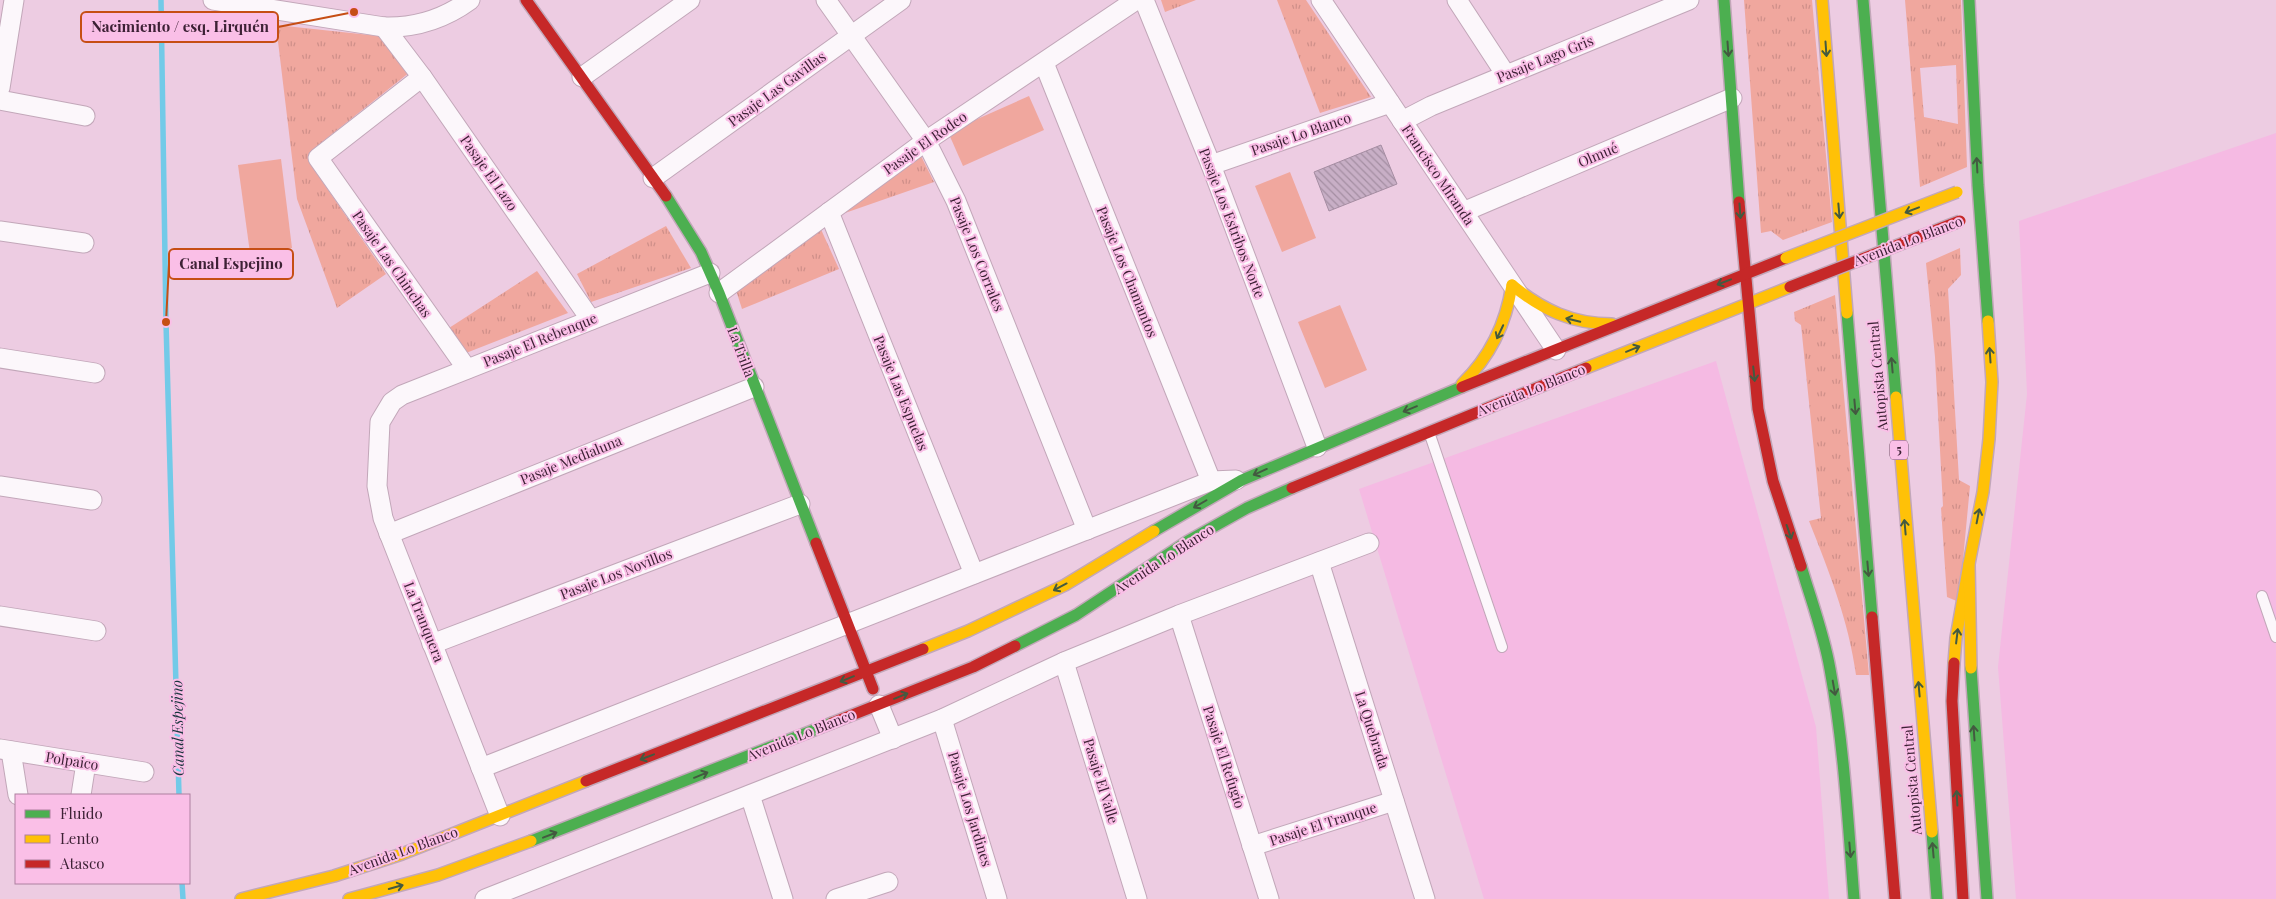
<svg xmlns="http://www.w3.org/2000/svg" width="2276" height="899" font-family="'Playfair Display',serif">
  <defs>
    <pattern id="grass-tufts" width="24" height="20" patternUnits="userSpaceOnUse" patternTransform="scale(1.25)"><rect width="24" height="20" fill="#f0a79e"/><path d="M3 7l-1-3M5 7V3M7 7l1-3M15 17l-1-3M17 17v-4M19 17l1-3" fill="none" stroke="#cf8f89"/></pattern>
    <pattern id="building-back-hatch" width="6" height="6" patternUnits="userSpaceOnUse" patternTransform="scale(1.25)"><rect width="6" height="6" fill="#c8afc6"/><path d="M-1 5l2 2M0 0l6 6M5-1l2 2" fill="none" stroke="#a48ea2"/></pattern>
  </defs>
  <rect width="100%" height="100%" fill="#edcce2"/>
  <g fill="#f5bae3">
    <path d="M2276 133V899H2016L1998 667 2027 394 2019 221Z"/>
    <path d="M1716 361 1816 727 1829 899H1484L1359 489Z"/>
  </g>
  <g fill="url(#grass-tufts)" fill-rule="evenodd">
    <path d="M1161 0H1196L1165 12Z"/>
    <path d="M1277 0H1306L1371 97 1320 113Z"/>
    <path d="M1744 0H1812L1832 222 1783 240 1771 231 1761 233Z"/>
    <path d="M1905 0H1961L1967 167 1920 187ZM1956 65 1958 124 1924 117 1920 68Z"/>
    <path d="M276 25 379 36 410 72 317 146 313 168 386 274 337 308 297 199Z"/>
    <path d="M921 156 934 182 845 213Z"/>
    <path d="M819 225 839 269 742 309 734 284Z"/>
    <path d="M666 226 691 268 591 302 577 274Z"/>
    <path d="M1960 248 1961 275 1948 289 1959 480 1970 486 1959 602 1947 597 1941 508 1943 506 1935 357 1926 263Z"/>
    <path d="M537 271 568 313 466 353 449 328Z"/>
    <path d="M1835 295 1869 675H1856C1849 622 1829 571 1809 521L1821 518 1801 325 1795 321 1794 312Z"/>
  </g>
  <g fill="#f0a79e">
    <path d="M1029 96 1044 130 963 166 948 132Z"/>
    <path d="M281 159 292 248 250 253 238 165Z"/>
    <path d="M1290 172 1316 238 1282 252 1255 186Z"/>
    <path d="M1340 305 1367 370 1325 388 1298 322Z"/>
  </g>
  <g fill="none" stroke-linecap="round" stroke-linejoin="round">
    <g stroke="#72cae8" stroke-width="5.5">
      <path d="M161 0 166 322 179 795"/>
      <path d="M182 883 183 899"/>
    </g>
  </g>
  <path fill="url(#building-back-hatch)" stroke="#a58da2" d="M1381 145 1397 184 1329 211 1314 172Z"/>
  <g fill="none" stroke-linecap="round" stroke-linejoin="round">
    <g stroke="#c2a7b9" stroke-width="12">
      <g id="lane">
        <path d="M1429 432 1502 647"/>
        <path d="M2262 596 2276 637"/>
      </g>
    </g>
    <g stroke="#c2a7b9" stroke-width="21">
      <g id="street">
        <path d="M213 0 384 27C415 28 444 19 470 0"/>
        <path d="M826 0 926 141 956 201 1087 530"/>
        <path d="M1144 0 1211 165 1317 447"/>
        <path d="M1321 0 1556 350"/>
        <path d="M1457 0 1506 75"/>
        <path d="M384 27 422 77 591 320"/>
        <path d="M1044 63 1211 481"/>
        <path d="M422 77 318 158 467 369"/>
        <path d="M582 77 690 0"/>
        <path d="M0 88 14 0"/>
        <path d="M0 100 85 116"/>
        <path d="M1402 121 1431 106 1689 0"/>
        <path d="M1211 165 1390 103"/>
        <path d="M653 178 901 0"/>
        <path d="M829 212 974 574"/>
        <path d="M1463 212 1732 98"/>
        <path d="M0 231 84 243"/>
        <path d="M719 293 926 141 1136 0"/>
        <path d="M0 358 95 373"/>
        <path d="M0 486 92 500"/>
        <path d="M389 534 754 387"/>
        <path d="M1319 562 1425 899"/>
        <path d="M1179 615 1269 899"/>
        <path d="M0 616 96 631"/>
        <path d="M432 644 800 504"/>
        <path d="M1064 662 1137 899"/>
        <path d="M879 705 893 739"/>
        <path d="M942 719 997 899"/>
        <path d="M0 749 144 772"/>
        <path d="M11 751 18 795"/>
        <path d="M481 768 1211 481 1236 480"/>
        <path d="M81 795 86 763"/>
        <path d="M750 795 783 899"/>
        <path d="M500 816 383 518 377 486 380 422 392 402 402 395 710 273"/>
        <path d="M1252 846 1394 801"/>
        <path d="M485 899 942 719 1064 662 1179 615 1369 543"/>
        <path d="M836 899 888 882"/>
      </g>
    </g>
    <g stroke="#c2a7b9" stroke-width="14">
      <g id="fast">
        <path d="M1724 0 1739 202"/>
        <path d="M1863 0 1896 397"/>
        <path d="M1969 0 1978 185 1988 321"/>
        <path d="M666 196 701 252 719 293 816 543"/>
        <path d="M1847 313 1872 617"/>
        <path d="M1154 531 1242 480 1462 387"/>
        <path d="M1801 566C1811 600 1824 634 1830 669 1844 745 1848 822 1854 899"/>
        <path d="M1015 646 1076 615 1188 541 1247 508 1292 488"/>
        <path d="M1971 668 1987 899"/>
        <path d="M1932 832 1937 899"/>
        <path d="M531 841 832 723"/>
      </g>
    </g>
    <g stroke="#c2a7b9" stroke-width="14">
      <g id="slow">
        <path d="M1822 0 1847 313"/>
        <path d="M1512 285C1542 310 1573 324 1612 324"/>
        <path d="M1586 368 1790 287"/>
        <path d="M1462 384C1491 356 1506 324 1512 285"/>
        <path d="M1896 397 1932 832"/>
        <path d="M923 649 968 631 1065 585 1154 531"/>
        <path d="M1954 663 1956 638 1969 564"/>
        <path d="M1971 668 1969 564 1983 492 1989 439 1992 382 1988 321"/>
        <path d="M241 899 334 876 402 854 586 781"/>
        <path d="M349 899 438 875 531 841"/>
      </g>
    </g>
    <g stroke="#c2a7b9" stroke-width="14">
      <g id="jam">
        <path d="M526 0 666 196"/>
        <path d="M1739 202 1758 409 1773 481 1801 566"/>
        <path d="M1462 387 1786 258"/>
        <path d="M1292 488 1586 368"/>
        <path d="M816 543 873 689"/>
        <path d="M1872 617 1895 899"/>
        <path d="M1954 663 1952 701 1963 899"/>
        <path d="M832 723 973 667 1015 646"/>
        <path d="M586 781 923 649"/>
      </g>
    </g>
    <use href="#lane" stroke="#fcf7fb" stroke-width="10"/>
    <use href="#street" stroke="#fcf7fb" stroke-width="19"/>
    <use href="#fast" stroke="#4caf50" stroke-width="11"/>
    <use href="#slow" stroke="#ffc107" stroke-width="11"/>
    <use href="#jam" stroke="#c62828" stroke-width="11"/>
    <g stroke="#c2a7b9" stroke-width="14" stroke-linecap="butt">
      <path id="slow-bridge" d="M1786 258 1957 192"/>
    </g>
    <g stroke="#c2a7b9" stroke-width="14" stroke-linecap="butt">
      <path id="jam-bridge" d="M1790 287 1960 221"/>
    </g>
    <use href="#slow-bridge" stroke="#ffc107" stroke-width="11"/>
    <use href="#jam-bridge" stroke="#c62828" stroke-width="11"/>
  </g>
  <defs><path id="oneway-shaft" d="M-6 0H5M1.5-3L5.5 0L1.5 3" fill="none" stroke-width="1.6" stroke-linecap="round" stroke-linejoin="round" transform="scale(1.25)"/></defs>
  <g stroke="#435a40">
    <use href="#oneway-shaft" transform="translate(1728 49) rotate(86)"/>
    <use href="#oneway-shaft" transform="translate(1826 49) rotate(86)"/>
    <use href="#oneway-shaft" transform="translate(1977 165) rotate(-93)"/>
    <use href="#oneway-shaft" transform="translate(1912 210) rotate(159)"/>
    <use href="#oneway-shaft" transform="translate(1740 211) rotate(86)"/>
    <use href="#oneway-shaft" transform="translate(1839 211) rotate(85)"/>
    <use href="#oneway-shaft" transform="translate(1724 282) rotate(159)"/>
    <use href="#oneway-shaft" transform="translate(1573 320) rotate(-166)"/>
    <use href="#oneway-shaft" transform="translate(1500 332) rotate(115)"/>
    <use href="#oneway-shaft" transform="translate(1633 349) rotate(-22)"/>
    <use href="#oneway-shaft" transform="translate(1990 355) rotate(-94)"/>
    <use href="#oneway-shaft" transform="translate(1892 365) rotate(-95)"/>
    <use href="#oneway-shaft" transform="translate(1754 374) rotate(84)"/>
    <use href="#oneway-shaft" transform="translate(1855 407) rotate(85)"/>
    <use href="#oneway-shaft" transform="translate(1410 409) rotate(158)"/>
    <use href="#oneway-shaft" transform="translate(1260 472) rotate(156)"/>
    <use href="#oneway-shaft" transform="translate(1200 504) rotate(150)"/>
    <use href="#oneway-shaft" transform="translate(1978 516) rotate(-79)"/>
    <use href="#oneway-shaft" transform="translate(1905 527) rotate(-95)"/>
    <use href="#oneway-shaft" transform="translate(1789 532) rotate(71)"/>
    <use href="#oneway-shaft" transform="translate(1868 569) rotate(85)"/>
    <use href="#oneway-shaft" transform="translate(1060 587) rotate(152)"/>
    <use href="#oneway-shaft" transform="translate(1957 636) rotate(-83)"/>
    <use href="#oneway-shaft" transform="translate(847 679) rotate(158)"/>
    <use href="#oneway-shaft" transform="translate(1834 688) rotate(80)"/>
    <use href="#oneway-shaft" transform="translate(1919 689) rotate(-95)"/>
    <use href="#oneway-shaft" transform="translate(901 696) rotate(-22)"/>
    <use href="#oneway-shaft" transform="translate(1974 733) rotate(-94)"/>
    <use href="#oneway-shaft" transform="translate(647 757) rotate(159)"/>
    <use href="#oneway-shaft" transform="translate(701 775) rotate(-22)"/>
    <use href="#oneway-shaft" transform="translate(1957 798) rotate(-93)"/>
    <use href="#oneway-shaft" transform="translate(550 835) rotate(-21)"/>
    <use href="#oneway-shaft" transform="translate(1850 850) rotate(85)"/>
    <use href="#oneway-shaft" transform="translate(1933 850) rotate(-95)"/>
    <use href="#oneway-shaft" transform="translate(396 887) rotate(-16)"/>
  </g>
  <g text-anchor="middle" stroke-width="4" stroke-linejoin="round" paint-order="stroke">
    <rect fill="#fabfe7" stroke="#76506a" stroke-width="1" x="1890" y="440.5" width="18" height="19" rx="4"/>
    <g font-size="12" font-weight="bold" fill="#3d2135">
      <text x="1899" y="454">5</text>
    </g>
    <g font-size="14" fill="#3d2135" stroke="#fabfe7">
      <text transform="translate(1545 59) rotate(-22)" y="5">Pasaje Lago Gris</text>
      <text transform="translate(777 89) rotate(-36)" y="5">Pasaje Las Gavillas</text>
      <text transform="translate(1301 134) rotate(-19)" y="5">Pasaje Lo Blanco</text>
      <text transform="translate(925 143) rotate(-35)" y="5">Pasaje El Rodeo</text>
      <text transform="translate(1598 155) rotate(-23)" y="5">Olmué</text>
      <text transform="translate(489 173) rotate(55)" y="5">Pasaje El Lazo</text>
      <text transform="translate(1438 175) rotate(56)" y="5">Francisco Miranda</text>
      <text transform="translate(1232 223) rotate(69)" y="5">Pasaje Los Estribos Norte</text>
      <text transform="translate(1908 241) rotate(-21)" y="5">Avenida Lo Blanco</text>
      <text transform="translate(977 254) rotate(68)" y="5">Pasaje Los Corrales</text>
      <text transform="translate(392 264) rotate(55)" y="5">Pasaje Las Chinchas</text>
      <text transform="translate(1127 272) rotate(68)" y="5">Pasaje Los Chamantos</text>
      <text transform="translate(540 340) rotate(-22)" y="5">Pasaje El Rebenque</text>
      <text transform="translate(741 352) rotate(69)" y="5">La Trilla</text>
      <text transform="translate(1878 376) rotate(-95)" y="5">Autopista Central</text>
      <text transform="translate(1531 390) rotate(-22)" y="5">Avenida Lo Blanco</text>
      <text transform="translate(901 393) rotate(68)" y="5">Pasaje Las Espuelas</text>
      <text transform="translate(571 460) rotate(-22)" y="5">Pasaje Medialuna</text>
      <text transform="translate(1164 559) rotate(-33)" y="5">Avenida Lo Blanco</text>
      <text transform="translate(616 574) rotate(-21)" y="5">Pasaje Los Novillos</text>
      <text transform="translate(424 622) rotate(68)" y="5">La Tranquera</text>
      <text transform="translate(1372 730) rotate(72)" y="5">La Quebrada</text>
      <text transform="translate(801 735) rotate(-22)" y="5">Avenida Lo Blanco</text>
      <text transform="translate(1224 757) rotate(72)" y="5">Pasaje El Refugio</text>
      <text transform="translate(72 761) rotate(9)" y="5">Polpaico</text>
      <text transform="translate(1912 780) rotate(-95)" y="5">Autopista Central</text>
      <text transform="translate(1101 781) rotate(73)" y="5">Pasaje El Valle</text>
      <text transform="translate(970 809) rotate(73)" y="5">Pasaje Los Jardines</text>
      <text transform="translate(1323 824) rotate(-18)" y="5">Pasaje El Tranque</text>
      <text transform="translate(403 851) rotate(-20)" y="5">Avenida Lo Blanco</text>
    </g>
    <g font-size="15" font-style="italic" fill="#1a363e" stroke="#fabfe7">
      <text transform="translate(178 728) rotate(-91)" y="5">Canal Espejino</text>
    </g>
  </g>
  <path fill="none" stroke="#c64e14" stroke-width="2" d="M354 12L278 27M166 322L169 264"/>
  <g fill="#c64e14" stroke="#fabfe7" stroke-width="2">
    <circle cx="354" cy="12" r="5"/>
    <circle cx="166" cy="322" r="5"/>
  </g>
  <g fill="#fabfe7" stroke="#c64e14" stroke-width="2">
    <rect x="81" y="12" width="197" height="30" rx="5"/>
    <rect x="169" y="249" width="124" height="30" rx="5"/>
  </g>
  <g font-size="15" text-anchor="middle" font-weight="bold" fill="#3d2135">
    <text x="180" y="32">Nacimiento / esq. Lirquén</text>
    <text x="231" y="269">Canal Espejino</text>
  </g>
  <rect x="15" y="794" width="175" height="90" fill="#fabfe7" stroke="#ae80a0"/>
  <rect x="25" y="810" width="25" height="8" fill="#4caf50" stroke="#ae80a0"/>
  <text x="60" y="819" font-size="15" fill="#3d2135">Fluido</text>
  <rect x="25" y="835" width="25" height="8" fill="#ffc107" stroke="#ae80a0"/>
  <text x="60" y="844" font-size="15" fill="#3d2135">Lento</text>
  <rect x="25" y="860" width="25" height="8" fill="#c62828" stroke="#ae80a0"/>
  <text x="60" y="869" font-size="15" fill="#3d2135">Atasco</text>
</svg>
